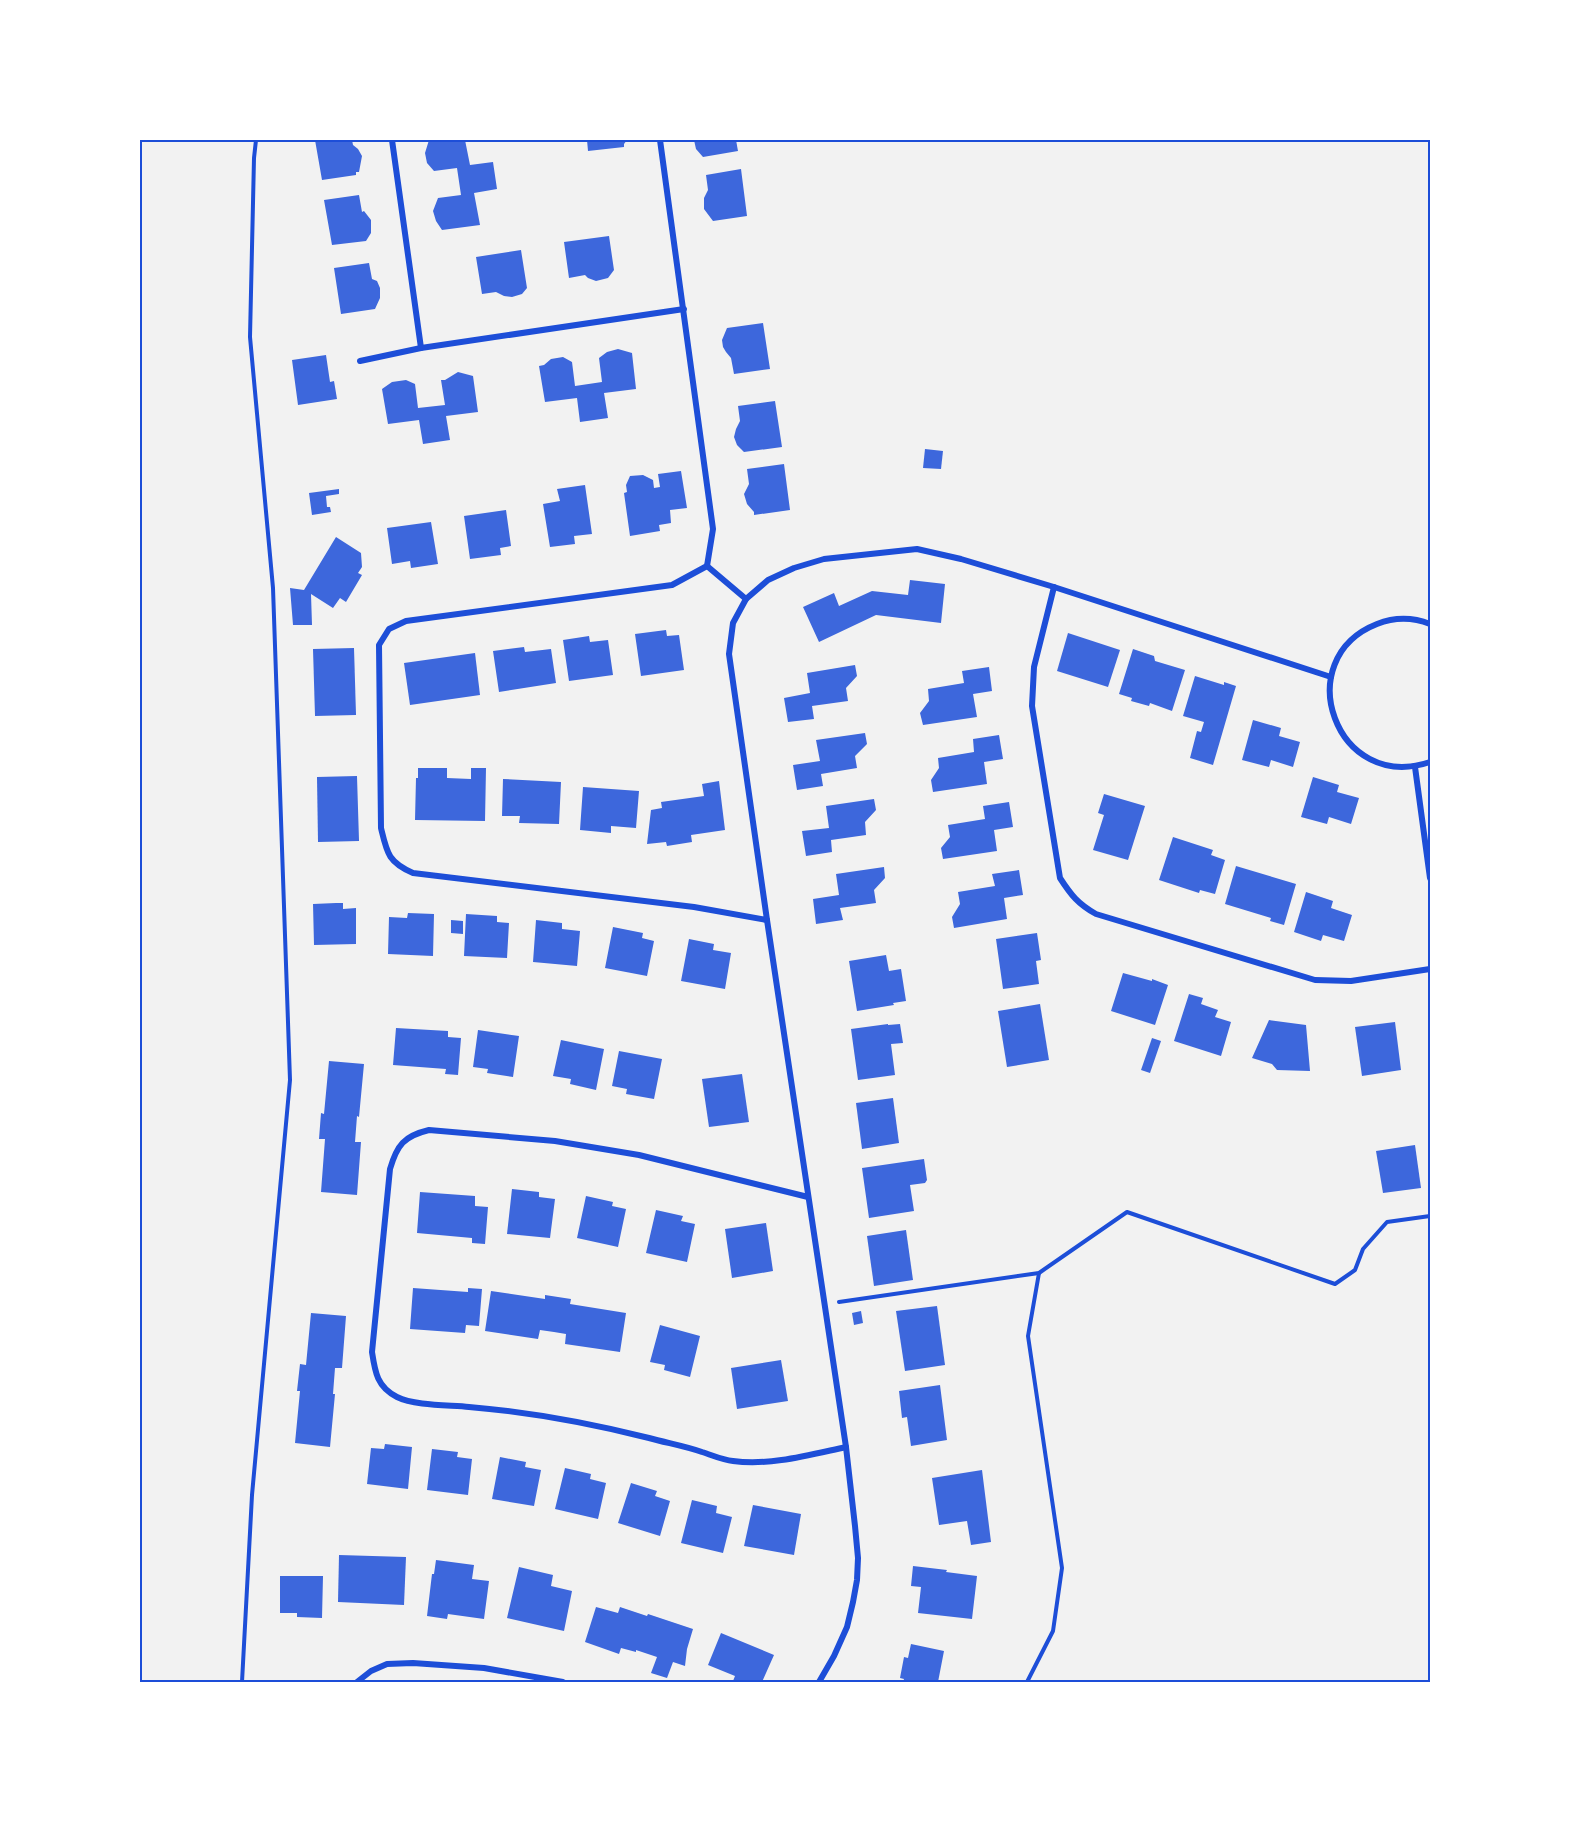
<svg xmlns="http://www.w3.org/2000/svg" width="1570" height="1822" font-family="Quicksand,sans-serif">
  <rect width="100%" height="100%" fill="#f2f2f2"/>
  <g fill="#3d67dc">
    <path d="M315 140H352L353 145 358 149 362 156 359 172H356V175L322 180Z"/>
    <path d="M429 140H465L470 165 493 162 497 189 474 193 480 225 442 230 436 221 433 211 438 198 461 195 457 168 434 171 427 163 425 153Z"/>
    <path d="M587 140H627L624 144V147L588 151Z"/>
    <path d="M694 140H736L738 151 703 157 696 149Z"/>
    <path d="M741 169 747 216 713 221 704 209V198L708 190 706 175Z"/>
    <path d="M359 195 362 212 364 211 371 220V233L366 241 332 245 324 200Z"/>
    <path d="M609 236 614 270 608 278 596 281 588 278 585 275 569 278 564 242Z"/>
    <path d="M521 250 527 288 522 294 512 297 504 296 496 292 482 294 476 257Z"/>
    <path d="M369 263 372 279 377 281 380 288V298L375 309 341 314 334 268Z"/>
    <path d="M763 323 770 369 734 374 731 358 726 352 723 347 722 340 727 328Z"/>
    <path d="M618 349 632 353 636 389 604 393 608 418 580 422 577 398 545 402 539 366 544 365 551 359 563 357 572 362 575 386 602 382 599 358 607 352Z"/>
    <path d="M326 355 330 382 334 381 337 399 298 405 292 360Z"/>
    <path d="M458 372 473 376 478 412 446 416 450 440 423 444 419 420 388 424 382 389 392 382 406 380 415 384 418 408 445 405 441 380H445Z"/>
    <path d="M775 401 782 447 744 452 737 445 734 437 736 429 740 421 738 406Z"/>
    <path d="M925 449 943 451 941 469 923 468Z"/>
    <path d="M784 464 790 510 754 515V512L747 504 744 494 749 484 747 469Z"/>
    <path d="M681 471 687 508 670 510 671 523 659 525 660 531 630 536 624 493 627 492 626 485 630 476 643 475 653 480 654 488 660 487 658 474Z"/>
    <path d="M585 485 592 534 574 536 575 544 550 547 543 504 560 501 557 489Z"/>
    <path d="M339 489V494L326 496 327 507H330L331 512 312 515 309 493Z"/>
    <path d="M506 510 511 546 500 548 501 555 470 559 464 516Z"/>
    <path d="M431 522 438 564 411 568 410 561 392 564 387 528Z"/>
    <path d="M336 537 361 553 362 567 358 573 362 575 346 602 340 598 333 608 311 594 312 625H293L290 588 304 590Z"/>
    <path d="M910 580 945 584 941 623 876 615 819 642 803 607 834 593 839 606 872 591 908 595Z"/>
    <path d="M666 630 667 636 679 635 684 670 641 676 635 634Z"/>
    <path d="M1068 633 1120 650 1108 687 1057 671Z"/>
    <path d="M589 636 590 642 608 640 613 675 569 681 563 640Z"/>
    <path d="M524 647 525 652 551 649 556 683 499 692 493 651Z"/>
    <path d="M354 648 356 715 315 716 313 649Z"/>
    <path d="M1133 649 1154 656 1155 661 1185 670 1172 711 1150 703 1149 706 1131 701 1132 698 1119 694Z"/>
    <path d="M475 653 480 695 410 705 404 663Z"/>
    <path d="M855 665 857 676 846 688 848 701 812 706 814 719 788 722 784 698 810 693 807 673Z"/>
    <path d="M989 667 992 691 973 694 977 717 923 725 920 713 929 701 928 689 964 683 962 671Z"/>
    <path d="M1195 676 1224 685V682L1236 686 1213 765 1190 758 1197 731 1201 732 1204 722 1183 716Z"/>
    <path d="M1253 720 1281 728 1279 736 1300 742 1293 767 1271 760 1269 767 1242 760Z"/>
    <path d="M865 733 867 744 855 756 857 768 821 774 823 786 797 790 793 765 820 761 816 740Z"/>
    <path d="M999 735 1003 759 984 762 987 784 933 792 931 780 939 768 938 758 974 752 973 739Z"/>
    <path d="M418 768H447V778L471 779V768H486L485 821 415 820 416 778H418Z"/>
    <path d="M357 776 359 841 318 842 317 777Z"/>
    <path d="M1313 777 1339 785 1337 792 1359 798 1351 824 1329 817 1327 824 1301 817Z"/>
    <path d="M503 779 561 782 559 824 519 823 520 816H502Z"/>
    <path d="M719 781 725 830 691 835 692 842 667 846 666 842 647 844 651 810 662 808 661 802 704 796 702 784Z"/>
    <path d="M583 787 639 791 636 828 611 826V833L580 830Z"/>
    <path d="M1104 794 1145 806 1128 860 1093 850 1104 815 1098 813Z"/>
    <path d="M874 799 876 810 865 822 866 835 831 840 832 852 806 856 802 831 829 828 826 806Z"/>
    <path d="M1009 802 1013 827 994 830 997 851 943 859 941 848 950 837 948 825 985 819 983 806Z"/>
    <path d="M1173 837 1213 850 1211 855 1225 860 1215 894 1200 890 1199 893 1159 880Z"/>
    <path d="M1236 866 1296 884 1284 925 1270 921 1271 918 1225 904Z"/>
    <path d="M884 867 885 878 874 890 876 903 840 908 843 920 816 924 813 899 839 895 836 874Z"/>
    <path d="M1019 870 1023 895 1004 898 1007 919 954 928 952 917 960 904 958 892 995 886 992 874Z"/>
    <path d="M1306 892 1333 901 1331 908 1352 915 1344 941 1323 935 1321 941 1294 932Z"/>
    <path d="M336 903H343V909L356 908V944L314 945 313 904Z"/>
    <path d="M408 913 434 914 433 956 388 954 389 917 407 918Z"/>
    <path d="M466 914 497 916V922L509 923 507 958 464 956Z"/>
    <path d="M451 920 463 921V934L451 933Z"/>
    <path d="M536 920 562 923V929L580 931 577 966 533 962Z"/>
    <path d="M613 927 643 933 642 938 654 941 647 976 605 968Z"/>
    <path d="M1037 933 1041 960 1036 961 1039 984 1003 989 996 939Z"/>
    <path d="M689 939 714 944 713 950 731 953 725 989 681 981Z"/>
    <path d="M886 955 889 971 901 969 906 1001 893 1003 894 1005 857 1011 849 961Z"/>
    <path d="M1123 973 1152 981V979L1168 985 1155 1025 1111 1011Z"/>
    <path d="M1189 994 1203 998 1201 1004 1218 1010 1215 1017 1231 1022 1221 1056 1174 1041Z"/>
    <path d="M1040 1004 1049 1060 1007 1067 998 1011Z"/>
    <path d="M1269 1020 1306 1025 1310 1071 1277 1070 1272 1064 1252 1058Z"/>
    <path d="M1395 1022 1401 1070 1362 1076 1355 1027Z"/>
    <path d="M888 1024V1025L900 1024 903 1043 891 1044 895 1075 858 1080 851 1029Z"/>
    <path d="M396 1028 448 1031V1037L461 1038 458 1075 445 1074 446 1069 393 1065Z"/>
    <path d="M478 1030 519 1036 513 1077 487 1073 488 1069 473 1067Z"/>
    <path d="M1152 1038 1161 1041 1150 1073 1141 1070Z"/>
    <path d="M561 1040 604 1049 596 1090 570 1084 571 1079 553 1076Z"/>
    <path d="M619 1051 662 1059 654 1099 626 1094 627 1089 612 1086Z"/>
    <path d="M329 1061 364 1064 359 1117 357 1116 355 1142H361L357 1195 321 1192 325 1139H319L321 1113 324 1114Z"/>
    <path d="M742 1074 749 1122 709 1127 702 1079Z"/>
    <path d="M893 1098 899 1143 862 1149 856 1103Z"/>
    <path d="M1415 1145 1421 1188 1383 1193 1376 1151Z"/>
    <path d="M924 1159 927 1180 925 1183 910 1185 914 1211 869 1218 862 1168Z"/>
    <path d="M512 1189 539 1192V1197L555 1199 550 1238 507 1234Z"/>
    <path d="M420 1192 475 1196V1206L488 1207 485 1244 472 1243V1238L417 1233Z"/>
    <path d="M586 1196 613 1202 612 1206 626 1209 618 1247 577 1238Z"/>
    <path d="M656 1210 683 1216 681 1221 695 1224 687 1262 646 1253Z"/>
    <path d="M766 1223 773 1271 732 1278 725 1229Z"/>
    <path d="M906 1230 913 1280 874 1286 867 1236Z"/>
    <path d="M413 1288 468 1292V1288L482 1289 479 1326 466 1325 465 1333 410 1329Z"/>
    <path d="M491 1291 545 1299V1295L571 1299 570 1304 626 1313 620 1352 565 1344 566 1334 554 1332 540 1330 538 1339 485 1331Z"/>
    <path d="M937 1306 945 1365 905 1371 896 1311Z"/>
    <path d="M861 1311 863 1323 854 1325 852 1313Z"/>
    <path d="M311 1313 346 1316 342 1368H335L333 1394H335L330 1447 295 1443 300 1391H297L300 1364 306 1365Z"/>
    <path d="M660 1325 700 1336 690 1377 664 1370 665 1365 650 1362Z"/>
    <path d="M781 1360 788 1401 737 1409 731 1368Z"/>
    <path d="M940 1385 947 1440 911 1446 907 1417 902 1418 899 1391Z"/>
    <path d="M385 1444 412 1447 408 1489 367 1484 371 1448 384 1449Z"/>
    <path d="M432 1449 458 1452 457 1457 472 1459 468 1495 427 1490Z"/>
    <path d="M500 1457 526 1462 525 1467 541 1470 534 1506 492 1499Z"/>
    <path d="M565 1468 591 1474 590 1479 606 1483 598 1519 555 1509Z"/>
    <path d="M982 1470 991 1542 971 1545 967 1521 939 1525 932 1478Z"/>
    <path d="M631 1483 657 1491 655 1496 670 1501 660 1536 618 1523Z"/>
    <path d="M692 1500 717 1506 716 1513 732 1517 723 1553 681 1543Z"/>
    <path d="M753 1505 801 1514 794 1555 744 1546Z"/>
    <path d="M339 1555 406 1557 404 1605 338 1602Z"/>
    <path d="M436 1560 474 1565 472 1579 489 1581 484 1619 448 1614 447 1619 427 1616 432 1574H434Z"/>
    <path d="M913 1566 947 1570 946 1572 977 1576 972 1619 918 1613 921 1587 911 1586Z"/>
    <path d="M519 1567 553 1575 551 1586 572 1591 564 1631 507 1618Z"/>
    <path d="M280 1576H323L322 1618 297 1617V1613H280Z"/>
    <path d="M596 1607 618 1613 620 1607 647 1616 648 1614 693 1629 687 1649 685 1666 673 1662 667 1678 651 1673 657 1657 636 1650V1652L621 1648 619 1654 585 1642Z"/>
    <path d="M721 1633 774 1655 762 1682H737L733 1681 735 1676 708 1665Z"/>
    <path d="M911 1644 944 1651 938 1682H903L904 1679 900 1678 904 1657 908 1658Z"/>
  </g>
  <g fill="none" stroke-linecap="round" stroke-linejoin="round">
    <g stroke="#1d4ed8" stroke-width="4">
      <path d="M839 1302 1039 1273 1127 1212 1335 1284 1355 1270 1363 1249 1387 1222 1430 1216"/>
      <path d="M242 1682 252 1495 290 1080 273 588 250 337 254 158 256 140"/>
      <path d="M1027 1682 1053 1631 1062 1568 1028 1336 1039 1273"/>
    </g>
    <g stroke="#1d4ed8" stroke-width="6">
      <path d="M392 140 421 348"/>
      <path d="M660 140 713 529 707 566"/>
      <path d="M360 361 421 348 684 309"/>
      <path d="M707 566 672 585 406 621 389 629 379 645 381 828C387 853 388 862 413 873L694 907 767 920"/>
      <path d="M707 566 746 599"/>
      <path d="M1054 587 1034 667 1032 706 1060 878C1071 895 1078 904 1096 914L1315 980 1351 981 1430 969"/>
      <path d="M1430 624C1412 617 1395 617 1377 624 1288 659 1336 794 1430 762"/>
      <path d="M1415 767 1430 878"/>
      <path d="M808 1197 639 1155 555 1141 429 1130C404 1136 397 1145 390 1169L372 1352C375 1372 377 1387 397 1397 415 1406 449 1405 469 1407 530 1412 589 1423 649 1438 667 1443 685 1446 702 1452 712 1455 722 1460 733 1461 770 1466 809 1455 846 1447"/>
      <path d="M357 1682 371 1671 387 1664 413 1663 484 1668 563 1682"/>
      <path d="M819 1682 834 1656 847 1627 853 1602 857 1580 858 1558 855 1526 846 1447 767 920 729 654 733 623 746 599 768 580 794 568 824 559 917 549 961 559 1054 587 1331 677"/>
    </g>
  </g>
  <rect width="1570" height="1822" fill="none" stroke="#ffffff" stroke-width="282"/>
  <rect x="141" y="141" width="1288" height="1540" fill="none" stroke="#1d4ed8" stroke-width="2"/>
</svg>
